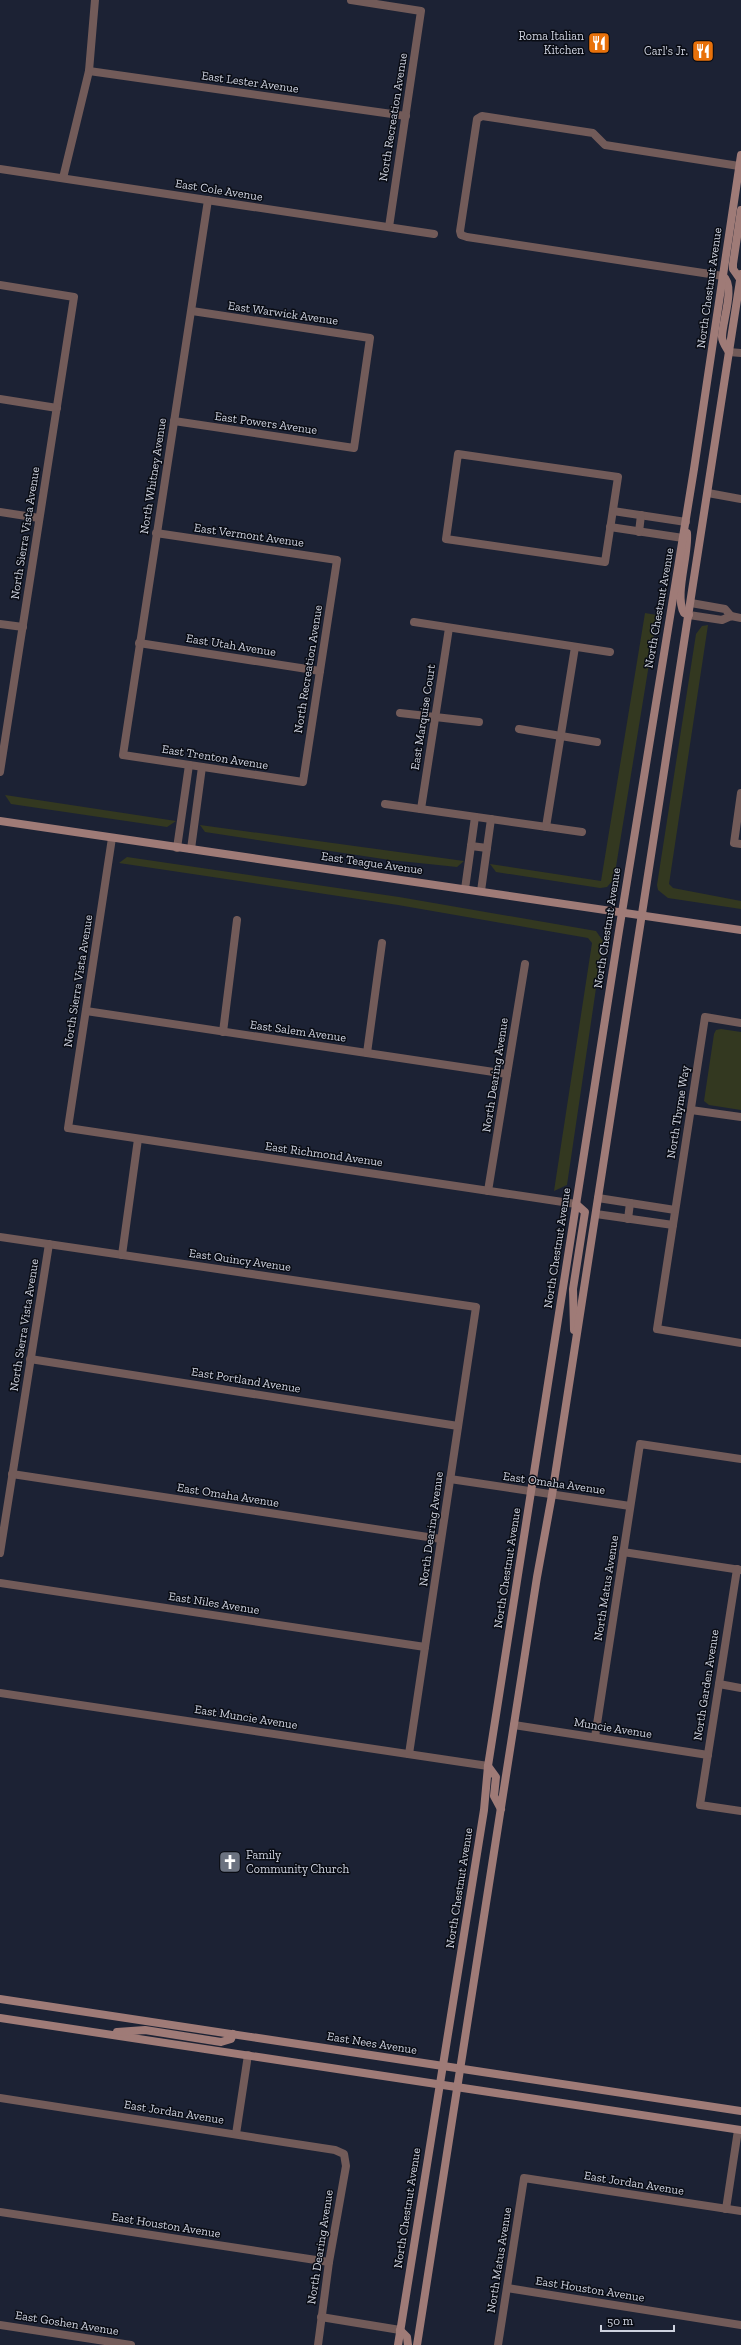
<svg xmlns="http://www.w3.org/2000/svg" width="741" height="2345" font-family="'Zilla Slab',serif">
  <rect width="100%" height="100%" fill="#1c2234"/>
  <g fill="#333820">
    <path d="M645 613 657 615 614 879 607 887 600 888 496 872 490 864 601 881Z"/>
    <path d="M708 625 669 884 673 888 741 901V909L668 898 658 890 657 885 696 634 702 626Z"/>
    <path d="M5 795 176 821 167 827 11 804Z"/>
    <path d="M200 825 464 861 457 867 390 860 205 832Z"/>
    <path d="M127 857 399 897 596 931 603 941 567 1185 554 1191 592 943 588 938 398 905 119 863Z"/>
    <path d="M721 1029 741 1032V1110L709 1105 704 1101 714 1034 716 1030Z"/>
  </g>
  <g fill="none" stroke-linecap="round" stroke-linejoin="round">
    <g stroke="#725b59" stroke-width="8">
      <path d="M351 0 421 11 389 227"/>
      <path d="M89 71 406 116"/>
      <path d="M0 169 434 234"/>
      <path d="M63 178 89 71 95 0"/>
      <path d="M723 276 467 237 461 235 460 231 477 119 482 116 593 133 605 145 739 166"/>
      <path d="M0 285 74 297 0 772"/>
      <path d="M729 352 741 353"/>
      <path d="M0 399 57 408"/>
      <path d="M174 421 354 448 370 338 192 311"/>
      <path d="M458 454 618 477 605 562 446 539Z"/>
      <path d="M708 493 741 499"/>
      <path d="M613 511 686 522"/>
      <path d="M0 512 39 518"/>
      <path d="M610 527 683 538"/>
      <path d="M639 532 641 515"/>
      <path d="M156 533 337 560 303 782 123 755 208 200"/>
      <path d="M691 603 725 609 731 616"/>
      <path d="M689 615 722 620 731 616 741 618"/>
      <path d="M414 622 610 652"/>
      <path d="M0 624 23 627"/>
      <path d="M139 643 320 671"/>
      <path d="M400 713 479 722"/>
      <path d="M519 729 597 742"/>
      <path d="M741 793 734 843 741 844"/>
      <path d="M385 804 582 832"/>
      <path d="M421 809 449 628"/>
      <path d="M546 827 575 647"/>
      <path d="M112 838 68 1128 576 1204"/>
      <path d="M471 846 487 848"/>
      <path d="M177 848 189 765"/>
      <path d="M191 849 202 767"/>
      <path d="M465 889 475 817"/>
      <path d="M481 891 491 819"/>
      <path d="M86 1011 507 1074"/>
      <path d="M741 1023 705 1017 657 1329 741 1343"/>
      <path d="M223 1032 237 920"/>
      <path d="M367 1053 382 943"/>
      <path d="M691 1110 741 1117"/>
      <path d="M488 1191 525 964"/>
      <path d="M598 1198 675 1210"/>
      <path d="M596 1214 673 1225"/>
      <path d="M628 1219 630 1203"/>
      <path d="M0 1237 476 1307 409 1754"/>
      <path d="M122 1255 138 1139"/>
      <path d="M30 1359 458 1426"/>
      <path d="M12 1474 441 1539"/>
      <path d="M450 1479 630 1506"/>
      <path d="M623 1552 741 1570"/>
      <path d="M0 1553 49 1244"/>
      <path d="M737 1569 700 1805 741 1811"/>
      <path d="M0 1583 425 1647"/>
      <path d="M719 1684 741 1688"/>
      <path d="M0 1693 488 1766"/>
      <path d="M514 1725 708 1755"/>
      <path d="M595 1737 640 1444 741 1459"/>
      <path d="M0 2098 335 2150 344 2154 346 2166 329 2262 318 2345"/>
      <path d="M236 2134 248 2055"/>
      <path d="M726 2209 738 2130"/>
      <path d="M0 2212 329 2262"/>
      <path d="M507 2288 741 2325"/>
      <path d="M321 2317 400 2330"/>
      <path d="M0 2325 131 2345"/>
      <path d="M498 2345 524 2178 741 2211"/>
    </g>
    <g stroke="#9f7b77" stroke-width="8">
      <path d="M723 276C736 286 722 322 722 337 722 342 726 347 729 352"/>
      <path d="M740 279 733 269V264L741 210"/>
      <path d="M687 533C689 555 674 596 684 613L689 615"/>
      <path d="M0 821 741 930"/>
      <path d="M574 1330 573 1289 585 1212 576 1204"/>
      <path d="M488 1766 496 1777 494 1796 501 1809"/>
      <path d="M0 1999 741 2111"/>
      <path d="M0 2018 741 2130"/>
      <path d="M117 2032 145 2030 221 2042 231 2039 233 2034"/>
      <path d="M400 2330 407 2337 408 2345"/>
      <path d="M398 2345 484 1810 488 1766 618 937 694 469 741 155"/>
      <path d="M417 2345 537 1577 552 1495 741 274"/>
    </g>
  </g>
  <defs>
    <g id="restaurant-square" transform="scale(1.15)"><rect x="-9" y="-9" width="18" height="18" rx="4" fill="#e8710a" stroke="#090c14"/><path d="M-5-6h1v4h1v-4h1v4h1v-4h1v5L-1.5 .5V6h-2V.5L-5-1ZM5-6V6H3V1.5H1.5Q1.5-4 5-6Z" fill="#fff"/></g>
    <g id="church-square" transform="scale(1.15)"><rect x="-9" y="-9" width="18" height="18" rx="4" fill="#6b7280" stroke="#090c14"/><path d="M-1.2-6h2.4v3.5h3.3v2.4h-3.3V6h-2.4V-.1h-3.3v-2.4h3.3Z" fill="#fff"/></g>
  </defs>
  <g fill-rule="evenodd">
    <use href="#restaurant-square" x="599" y="43"/>
    <use href="#restaurant-square" x="703" y="51"/>
    <use href="#church-square" x="230" y="1862"/>
  </g>
  <g text-anchor="middle" stroke-width="3" stroke-linejoin="round" paint-order="stroke">
    <g font-size="12" fill="#ced2df" stroke="#090c14" text-anchor="end">
      <text x="584" y="40">Roma Italian<tspan x="584" dy="14">Kitchen</tspan></text>
      <text x="688" y="55">Carl's Jr.</text>
      <text x="246" y="1859" text-anchor="start">Family<tspan x="246" dy="14">Community Church</tspan></text>
    </g>
    <g font-size="12" fill="#ced2df" stroke="#090c14">
      <text transform="translate(250 82) rotate(8)" y="4">East Lester Avenue</text>
      <text transform="translate(393 117) rotate(-81)" y="4">North Recreation Avenue</text>
      <text transform="translate(219 190) rotate(9)" y="4">East Cole Avenue</text>
      <text transform="translate(709 288) rotate(-82)" y="4">North Chestnut Avenue</text>
      <text transform="translate(283 313) rotate(8)" y="4">East Warwick Avenue</text>
      <text transform="translate(266 423) rotate(8)" y="4">East Powers Avenue</text>
      <text transform="translate(153 476) rotate(-81)" y="4">North Whitney Avenue</text>
      <text transform="translate(25 533) rotate(-81)" y="4">North Sierra Vista Avenue</text>
      <text transform="translate(249 535) rotate(8)" y="4">East Vermont Avenue</text>
      <text transform="translate(659 608) rotate(-80)" y="4">North Chestnut Avenue</text>
      <text transform="translate(231 645) rotate(9)" y="4">East Utah Avenue</text>
      <text transform="translate(308 669) rotate(-81)" y="4">North Recreation Avenue</text>
      <text transform="translate(423 717) rotate(-81)" y="4">East Marquise Court</text>
      <text transform="translate(215 757) rotate(9)" y="4">East Trenton Avenue</text>
      <text transform="translate(372 863) rotate(8)" y="4">East Teague Avenue</text>
      <text transform="translate(607 928) rotate(-81)" y="4">North Chestnut Avenue</text>
      <text transform="translate(78 981) rotate(-81)" y="4">North Sierra Vista Avenue</text>
      <text transform="translate(298 1031) rotate(8)" y="4">East Salem Avenue</text>
      <text transform="translate(495 1075) rotate(-81)" y="4">North Dearing Avenue</text>
      <text transform="translate(678 1112) rotate(-81)" y="4">North Thyme Way</text>
      <text transform="translate(324 1154) rotate(8)" y="4">East Richmond Avenue</text>
      <text transform="translate(557 1248) rotate(-81)" y="4">North Chestnut Avenue</text>
      <text transform="translate(240 1260) rotate(8)" y="4">East Quincy Avenue</text>
      <text transform="translate(24 1325) rotate(-81)" y="4">North Sierra Vista Avenue</text>
      <text transform="translate(246 1380) rotate(9)" y="4">East Portland Avenue</text>
      <text transform="translate(554 1483) rotate(8)" y="4">East Omaha Avenue</text>
      <text transform="translate(228 1495) rotate(9)" y="4">East Omaha Avenue</text>
      <text transform="translate(431 1529) rotate(-82)" y="4">North Dearing Avenue</text>
      <text transform="translate(507 1568) rotate(-81)" y="4">North Chestnut Avenue</text>
      <text transform="translate(606 1588) rotate(-81)" y="4">North Matus Avenue</text>
      <text transform="translate(214 1603) rotate(9)" y="4">East Niles Avenue</text>
      <text transform="translate(706 1685) rotate(-81)" y="4">North Garden Avenue</text>
      <text transform="translate(246 1717) rotate(9)" y="4">East Muncie Avenue</text>
      <text transform="translate(613 1728) rotate(9)" y="4">Muncie Avenue</text>
      <text transform="translate(459 1888) rotate(-81)" y="4">North Chestnut Avenue</text>
      <text transform="translate(372 2043) rotate(9)" y="4">East Nees Avenue</text>
      <text transform="translate(174 2112) rotate(9)" y="4">East Jordan Avenue</text>
      <text transform="translate(634 2183) rotate(9)" y="4">East Jordan Avenue</text>
      <text transform="translate(407 2208) rotate(-81)" y="4">North Chestnut Avenue</text>
      <text transform="translate(166 2225) rotate(9)" y="4">East Houston Avenue</text>
      <text transform="translate(320 2247) rotate(-81)" y="4">North Dearing Avenue</text>
      <text transform="translate(499 2260) rotate(-81)" y="4">North Matus Avenue</text>
      <text transform="translate(590 2289) rotate(9)" y="4">East Houston Avenue</text>
      <text transform="translate(67 2323) rotate(9)" y="4">East Goshen Avenue</text>
    </g>
  </g>
  <path d="M601 2325v6h73v-6" fill="none" stroke="#ced2df" stroke-width="2"/>
  <text x="607" y="2325" font-size="12" fill="#ced2df" stroke="#090c14" stroke-width="3" paint-order="stroke">50 m</text>
</svg>
